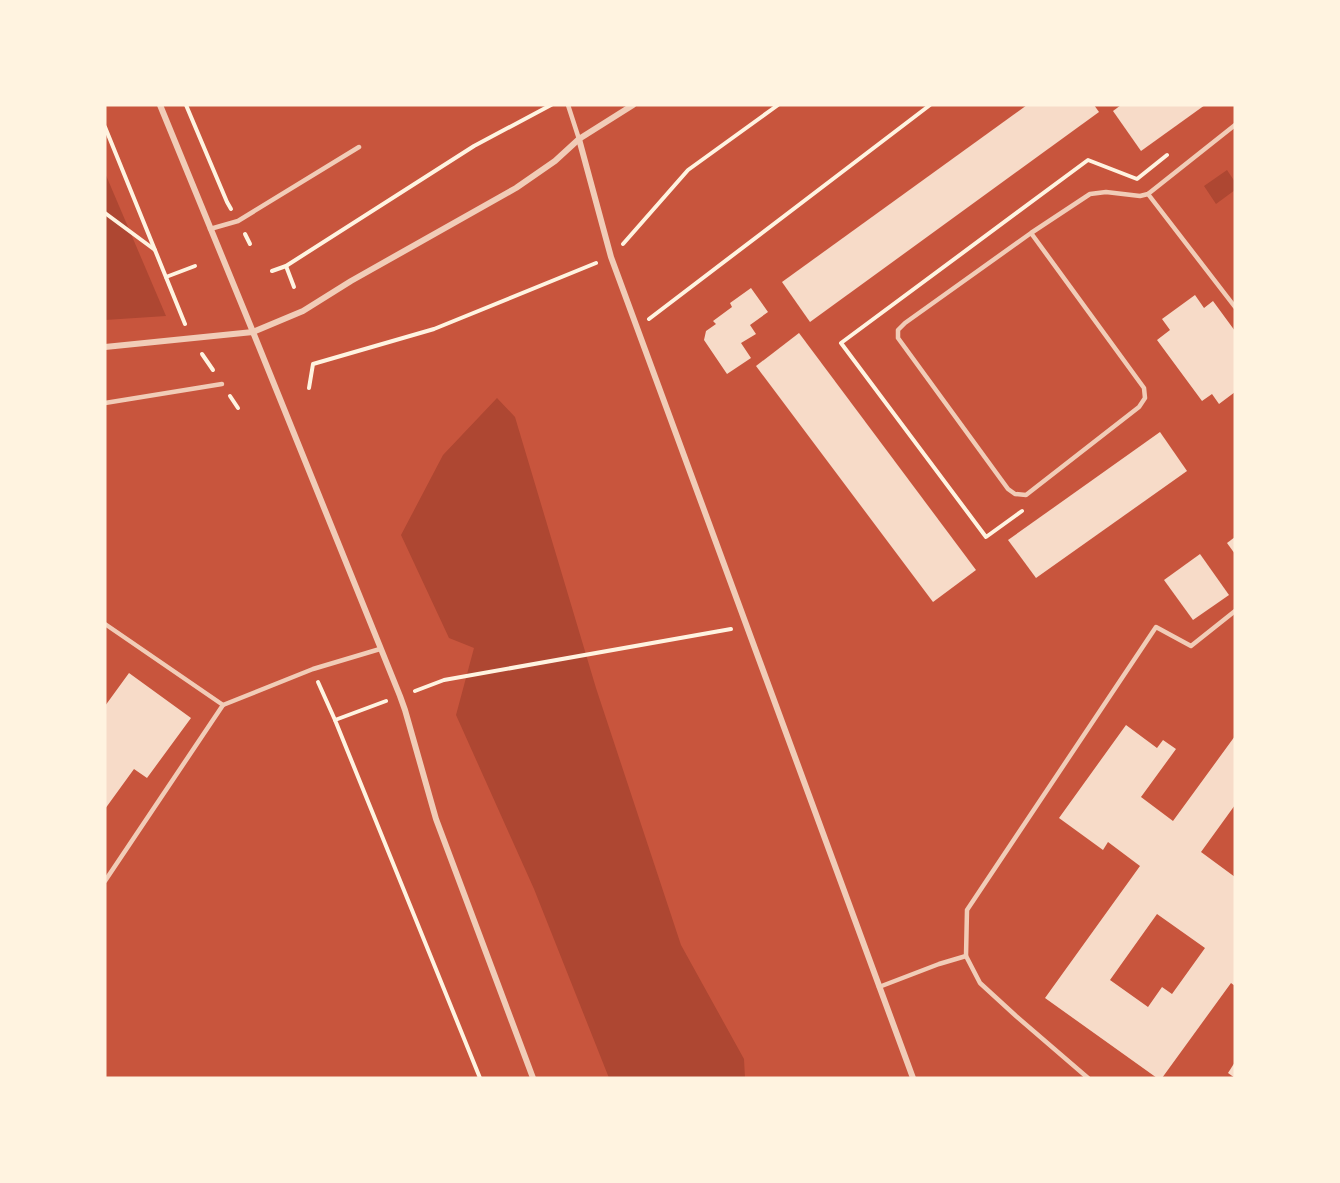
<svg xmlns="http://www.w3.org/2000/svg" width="1340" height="1183" font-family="Lora,serif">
  <rect width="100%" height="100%" fill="#c8553d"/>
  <g fill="#ae4732">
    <path d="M1227 170 1235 182V190L1216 204 1204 186Z"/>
    <path d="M105 173 166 316 105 320Z"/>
    <path d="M497 398 515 417 596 688 681 945 744 1059 745 1078H609L534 889 456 715 474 648 449 638 401 535 443 455Z"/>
  </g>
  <g fill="#f7dbc8" fill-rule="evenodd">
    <path d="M1027 105H1094L1099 112 810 322 782 282Z"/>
    <path d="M1121 105H1205L1141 151 1113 111Z"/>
    <path d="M751 288 768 312 750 325 756 334 741 343 751 358 727 374 704 340 706 331 716 324 713 321 732 307 730 303Z"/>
    <path d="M1195 295 1204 308 1213 301 1235 331V392L1219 404 1212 394 1202 401 1157 340 1170 330 1162 319Z"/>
    <path d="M799 333 976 570 933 602 756 366Z"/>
    <path d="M1160 432 1187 471 1036 578 1008 540Z"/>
    <path d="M1235 537V554L1227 543Z"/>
    <path d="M1200 554 1229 595 1193 620 1164 580Z"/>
    <path d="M129 673 191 718 147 778 134 769 105 809V706Z"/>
    <path d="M1126 725 1157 748 1163 740 1176 749 1141 797 1173 821 1235 736V805L1201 852 1235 877V986L1231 983 1162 1078H1157L1045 998 1140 866 1108 842 1103 850 1059 818ZM1157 914 1205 948 1172 994 1162 987 1148 1007 1110 980Z"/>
    <path d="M1235 1062V1078L1228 1073Z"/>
  </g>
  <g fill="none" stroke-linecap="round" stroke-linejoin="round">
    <g stroke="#fff3e0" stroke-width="4">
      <path d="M186 105 227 202 231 209"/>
      <path d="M105 127 185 324"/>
      <path d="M105 213 155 250"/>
      <path d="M245 234 250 244"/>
      <path d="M623 244 688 170 778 105"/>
      <path d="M286 266 294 287"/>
      <path d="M272 271 286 266 474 146 551 105"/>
      <path d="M166 277 195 266"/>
      <path d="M649 319 930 105"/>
      <path d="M202 354 213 370"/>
      <path d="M309 388 313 364 434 329 596 263"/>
      <path d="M230 396 238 408"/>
      <path d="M1022 511 986 537 841 343 1088 160 1137 179 1167 155"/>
      <path d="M318 682 335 720"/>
      <path d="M415 691 444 680 731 629"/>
      <path d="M386 701 335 720 480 1078"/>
    </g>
    <g stroke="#f1ccb7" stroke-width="4.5">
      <path d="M568 105 579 139"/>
      <path d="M1148 194 1235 307"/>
      <path d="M210 229 238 221 359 147"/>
      <path d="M1031 233 1144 388 1145 398 1139 407 1026 495 1015 494 1008 489 898 338V330L905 323 1031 233 1090 194 1106 192 1140 196 1148 194 1235 125"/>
      <path d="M105 403 222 384"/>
      <path d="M105 624 223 705"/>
      <path d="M105 881 223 705 313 669 380 649"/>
      <path d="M966 956 980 983 1016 1016 1088 1078"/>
      <path d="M879 987 939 964 966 956 967 910 1156 627 1191 646 1235 611"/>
    </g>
    <g stroke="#f1ccb7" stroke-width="6">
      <path d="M160 105 253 332 400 696 405 710 436 819 533 1078"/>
      <path d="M579 139 611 257 913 1078"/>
      <path d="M105 347 253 332 303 311 351 281 516 188 555 161 579 139 633 105"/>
    </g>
  </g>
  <rect width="1340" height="1183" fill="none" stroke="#fff3e0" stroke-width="213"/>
</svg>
